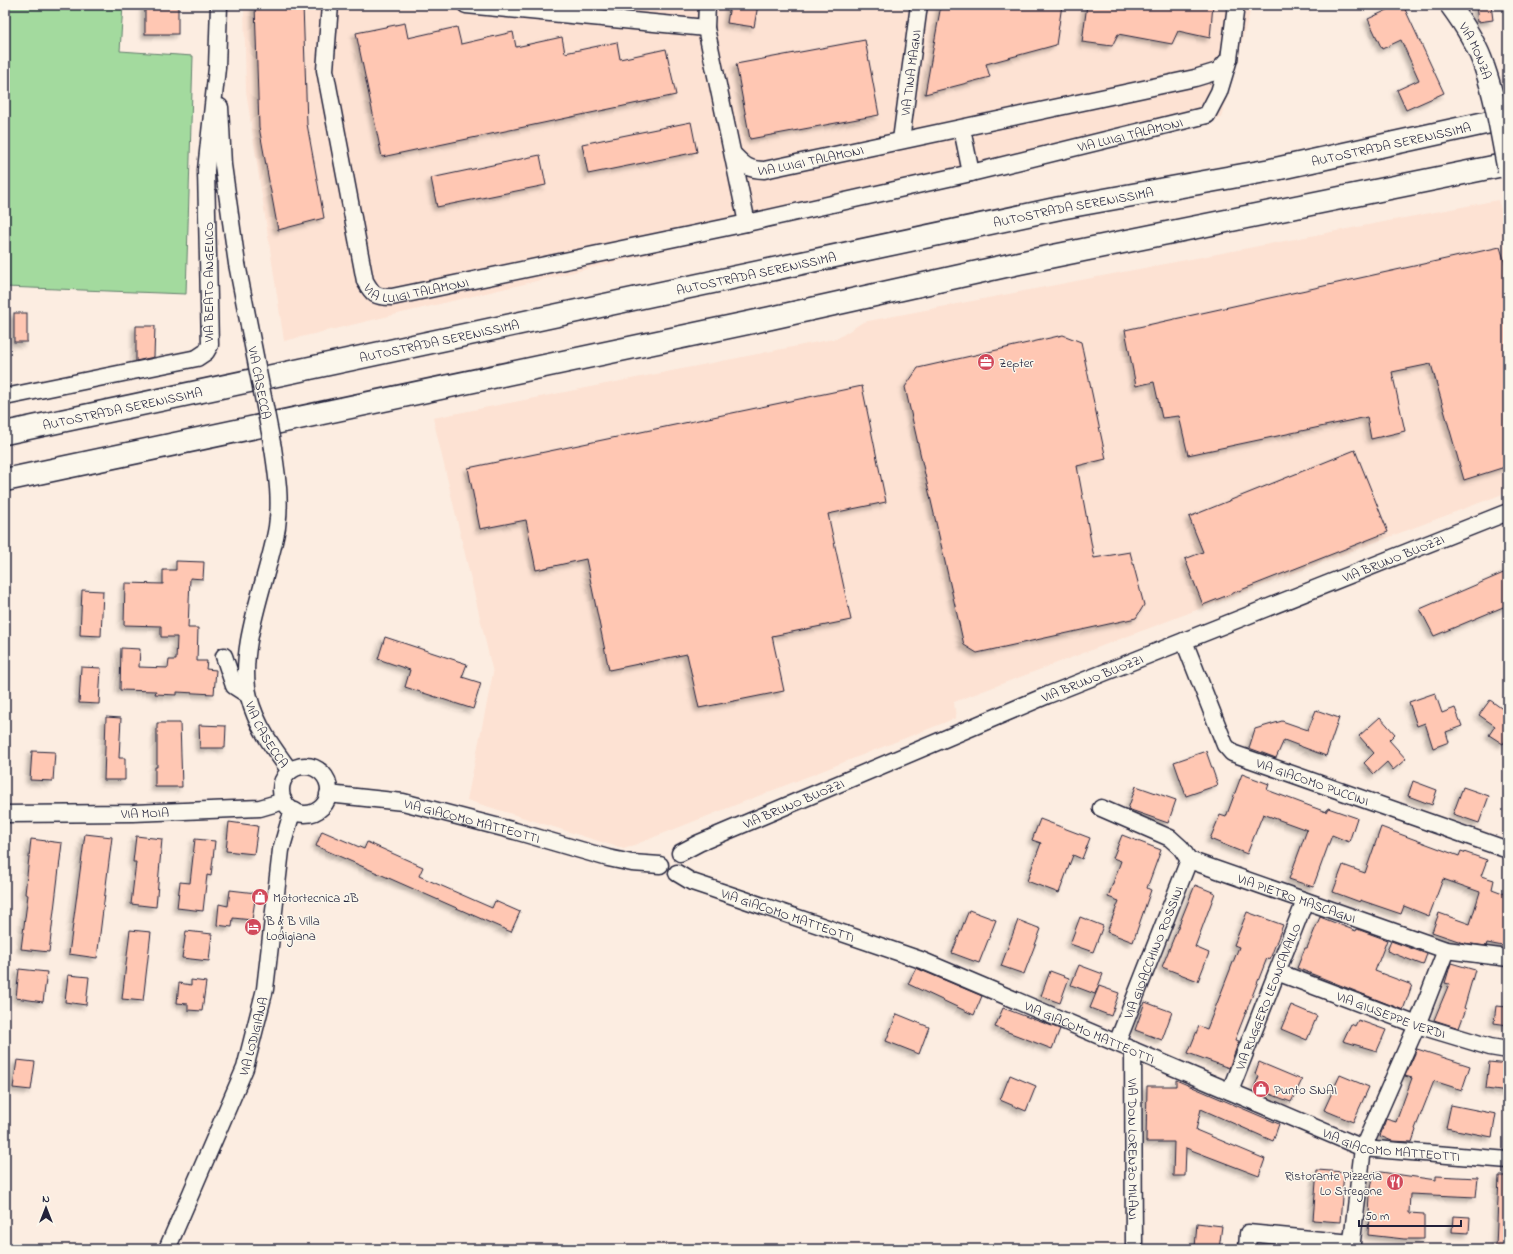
<svg xmlns="http://www.w3.org/2000/svg" width="1513" height="1254" font-family="'Indie Flower',sans-serif">
  <defs>
    <filter id="shadow"><feDropShadow dx="-3.5" dy="3.5" stdDeviation="2" flood-color="#0004"/></filter>
  </defs>
  <rect width="100%" height="100%" fill="#fcede1"/>
  <filter id="ink" filterUnits="userSpaceOnUse"><feTurbulence type="fractalNoise" baseFrequency=".025" numOctaves="2"/><feDisplacementMap in="SourceGraphic" scale="8" xChannelSelector="R" yChannelSelector="G"/><feConvolveMatrix kernelMatrix="1 2 1 2 8 2 1 2 1" color-interpolation-filters="sRGB"/></filter>
  <g filter="url(#ink)">
    <g fill="#fde2d3">
      <path d="M244 5H1252L1221 118 284 341 246 91Z"/>
      <path d="M1498 200 1508 233V492L954 702 956 718 624 849 467 800 493 673 433 418 838 338 863 322Z"/>
    </g>
    <path fill="#a3da9e" stroke="#627e6c" d="M5 5H123L120 51 193 56 186 294 5 287Z"/>
    <g fill="#ffc7b3" stroke="#22223b" filter="url(#shadow)">
      <rect x="145" y="5" width="33" height="29"/>
      <path d="M255 5H303L307 124 324 218 278 230 259 127Z"/>
      <path d="M730 5H758L754 27 727 23Z"/>
      <path d="M941 5H1062L1056 45 986 64 990 77 925 94Z"/>
      <path d="M1087 5H1213L1210 38 1178 31 1172 44 1118 34 1112 46 1082 42Z"/>
      <path d="M1398 5H1403L1444 93 1406 110 1397 90 1419 80 1401 40 1382 49 1368 19Z"/>
      <path d="M1476 5H1491L1493 20 1478 22Z"/>
      <path d="M405 23 408 38 457 27 461 44 513 32 516 47 562 37 565 53 617 42 620 59 666 49 676 95 382 157 356 33Z"/>
      <path d="M865 40 879 115 750 139 736 64Z"/>
      <path d="M691 122 697 152 588 174 582 144Z"/>
      <path d="M540 155 546 185 437 207 431 178Z"/>
      <path d="M1500 247 1508 272V466L1464 480 1431 364 1392 372 1405 431 1371 439 1367 417 1188 455 1179 416 1162 418 1154 382 1136 386 1125 330Z"/>
      <rect x="14" y="313" width="13" height="29"/>
      <path d="M136 326H155L154 357 136 361Z"/>
      <path d="M1063 335 1081 342 1106 459 1077 466 1094 558 1130 552 1144 605 1136 618 977 653 964 645 905 387 918 368Z"/>
      <path d="M862 386 886 502 828 514 851 620 772 636 784 691 699 708 687 654 609 670 586 559 536 570 526 520 480 529 468 468Z"/>
      <path d="M1355 450 1388 532 1203 605 1185 559 1203 552 1189 517Z"/>
      <path d="M176 561 204 562 203 579 190 578 188 628H198L197 661H207L206 669 216 670 214 694 177 692V695L155 694 156 691 120 690 121 648 140 649 139 667 168 668 169 660H176L177 637H161V626L124 625 125 583 163 584V570H176Z"/>
      <path d="M1508 571V605L1434 636 1420 609Z"/>
      <path d="M82 590 103 591 101 636 80 635Z"/>
      <path d="M385 637 467 664 462 677 481 683 473 709 405 687 410 670 378 659Z"/>
      <path d="M81 667 101 668 99 704 79 703Z"/>
      <path d="M1435 693 1442 713 1455 708 1462 726 1446 732 1449 742 1433 748 1425 723 1417 726 1409 702Z"/>
      <path d="M1490 700 1508 713V737L1503 744 1489 735 1495 726 1479 715Z"/>
      <path d="M1316 710 1339 718 1326 756 1284 740 1276 758 1249 748 1255 729 1282 721 1308 730Z"/>
      <path d="M106 717 121 718 119 758H125V780H104Z"/>
      <path d="M1380 717 1395 734 1389 740 1406 759 1393 770 1387 762 1374 774 1364 763 1374 753 1359 736Z"/>
      <path d="M157 723H180L182 787H155V767H157Z"/>
      <path d="M199 725 226 726 225 748H200Z"/>
      <path d="M32 751 55 752 53 781 30 780Z"/>
      <path d="M1206 751 1218 785 1186 796 1174 762Z"/>
      <path d="M1242 774 1269 784 1267 790 1326 812 1328 808 1357 818 1349 842 1332 835 1313 887 1289 879 1307 830 1263 814 1247 854 1210 839 1220 815 1226 817Z"/>
      <path d="M1413 781 1437 790 1432 805 1408 796Z"/>
      <path d="M1136 786 1176 800 1168 823 1128 809Z"/>
      <path d="M1463 787 1489 796 1479 823 1453 814Z"/>
      <path d="M1040 819 1090 838 1082 859 1073 855 1059 893 1027 881 1041 843 1032 840Z"/>
      <path d="M229 822 258 826 254 854 226 851Z"/>
      <path d="M1381 827 1459 856 1461 851 1487 860 1481 876 1494 880 1492 889 1508 895V947L1487 943 1486 946 1464 943 1432 932 1439 913 1470 924 1480 892 1443 879 1429 916 1404 906 1401 914 1360 900V902L1333 892 1343 865 1365 873Z"/>
      <path d="M322 831 364 849 367 842 423 867 419 876 492 908 495 901 520 912 511 932 316 846Z"/>
      <path d="M85 834 112 837 97 958 69 954Z"/>
      <path d="M1122 835 1161 850 1147 888 1151 890 1133 942 1107 932 1119 901 1108 897 1121 861 1113 858Z"/>
      <path d="M136 836 162 839 156 907 131 904 136 862H133Z"/>
      <path d="M31 839 62 843 49 952 21 949 28 895 25 894Z"/>
      <path d="M195 839 215 841 211 876 207 875 203 911 177 908 180 882 190 883Z"/>
      <path d="M1195 885 1215 893 1195 947 1209 953 1198 981 1162 967Z"/>
      <path d="M230 890 256 893 252 920 233 918 232 927 217 925 219 904 228 906Z"/>
      <path d="M969 910 996 920 979 963 952 953Z"/>
      <path d="M1247 912 1283 925 1270 959 1267 958 1235 1040 1239 1041 1229 1068 1188 1053 1199 1026 1207 1029 1239 947 1234 945Z"/>
      <path d="M1080 917 1103 926 1093 952 1070 944Z"/>
      <path d="M1320 917 1356 931 1357 929 1387 940 1375 971 1412 985 1403 1010 1297 968 1305 948H1307Z"/>
      <path d="M1018 920 1041 929 1024 974 1001 966Z"/>
      <path d="M130 930 151 932 143 1001 122 999Z"/>
      <path d="M186 931 212 934 209 961 182 958Z"/>
      <path d="M1391 941 1427 954 1423 965 1387 951Z"/>
      <path d="M1451 963 1475 970 1464 1008 1466 1009 1459 1028 1434 1020 1449 984 1445 983Z"/>
      <path d="M1079 965 1103 974 1095 994 1071 985Z"/>
      <path d="M916 968 982 996 974 1015 908 984Z"/>
      <path d="M19 969 47 972 43 1002 16 998Z"/>
      <path d="M1050 971 1069 978 1060 1003 1041 996Z"/>
      <path d="M68 975 89 977 86 1005 65 1002Z"/>
      <path d="M191 980 206 982 202 1011 188 1010V1004L177 1003 179 983 191 985Z"/>
      <path d="M1099 986 1119 993 1111 1016 1090 1008Z"/>
      <path d="M1145 1002 1172 1012 1162 1040 1135 1030Z"/>
      <path d="M1291 1005 1317 1016 1307 1040 1281 1029Z"/>
      <path d="M1496 1006 1508 1007V1025L1494 1023Z"/>
      <path d="M1003 1008 1060 1029 1052 1049 995 1027Z"/>
      <path d="M897 1014 929 1027 919 1054 886 1041Z"/>
      <path d="M1358 1020 1386 1030 1377 1051 1343 1041 1351 1024 1355 1026Z"/>
      <path d="M1417 1049 1470 1066 1462 1090 1434 1081 1415 1129 1416 1130 1412 1142 1392 1141 1380 1136 1386 1119 1396 1122 1412 1078 1405 1076Z"/>
      <path d="M17 1060 35 1062 31 1090 13 1088Z"/>
      <path d="M1259 1062 1302 1080 1291 1102 1254 1088 1259 1076 1255 1074Z"/>
      <path d="M1489 1062 1508 1064V1092L1486 1089Z"/>
      <path d="M1010 1075 1036 1086 1026 1111 1000 1100Z"/>
      <path d="M1340 1075 1369 1087 1353 1122 1324 1110Z"/>
      <path d="M1176 1080 1279 1124 1273 1141 1201 1109 1196 1130 1265 1159 1259 1176 1186 1148 1185 1176H1173L1174 1142H1146L1147 1086H1176Z"/>
      <path d="M1451 1105 1496 1114 1492 1137 1446 1128Z"/>
      <path d="M1317 1170 1344 1172 1340 1222 1313 1220Z"/>
      <path d="M1374 1171 1436 1180V1176L1478 1178 1476 1197 1410 1194 1409 1213 1424 1214V1239H1404L1368 1235 1370 1195Z"/>
      <path d="M1499 1176H1508V1248L1496 1247Z"/>
      <path d="M1453 1216 1470 1217 1469 1233 1452 1232Z"/>
      <path d="M1197 1223 1222 1226 1219 1249 1195 1248Z"/>
    </g>
    <g fill="none" stroke-linecap="round" stroke-linejoin="round">
      <g stroke="#22223b" stroke-width="19">
        <g id="minor">
          <path id="s1" d="M330 5 325 70 365 281C373 295 375 297 392 297L747 223 971 173 1207 115 1219 92 1229 59 1236 5"/>
          <path d="M466 5 706 28"/>
          <path d="M707 5 706 28 747 223"/>
          <path d="M220 107 223 165 237 264"/>
          <path d="M962 129 971 173"/>
          <path id="s2" d="M901 140 919 5"/>
          <path id="s3" d="M733 154C744 165 748 170 764 170L1195 78 1218 71 1229 59"/>
          <path d="M5 397 197 358 206 352 210 345 206 170 217 68 219 5"/>
          <path id="s4" d="M273 448C277 475 281 500 277 527 269 576 236 649 249 697 256 725 273 748 290 771"/>
          <path id="s5" d="M1184 641 1225 745 1232 753 1508 850"/>
          <path d="M224 656 234 686 248 695"/>
          <circle cx="305" cy="790" r="24"/>
          <path id="s6" d="M328 794 403 802 515 831 608 858 632 863 660 865"/>
          <path id="s7" d="M1101 808 1170 838 1181 848 1189 860 1446 950 1508 958"/>
          <path id="s8" d="M5 814 133 813 260 808 284 801"/>
          <path id="s9" d="M680 853 699 843 1048 695 1508 512"/>
          <path id="s10" d="M677 873 692 882 710 888 921 960 1363 1148 1508 1160"/>
          <path id="s11" d="M1277 972 1417 1025 1490 1047 1508 1050"/>
          <path id="s12" d="M1117 1043 1189 860"/>
          <path id="s13" d="M1133 1050 1134 1249"/>
          <path id="s14" d="M1230 1091 1305 901"/>
          <path id="s15" d="M167 1249 245 1068 265 989 281 850 290 819 295 811"/>
          <path d="M1247 1249 1248 1233 1352 1243"/>
          <path d="M1351 1249 1363 1148 1417 1025 1446 950"/>
        </g>
      </g>
      <g stroke="#22223b" stroke-width="25">
        <g id="motorway">
          <path id="s16" d="M5 433 1060 208 1271 170 1508 118"/>
          <path d="M5 480 771 318 1019 263 1508 164"/>
        </g>
      </g>
      <use href="#minor" stroke="#fbf7ec" stroke-width="16"/>
      <use href="#motorway" stroke="#fbf7ec" stroke-width="22"/>
      <g stroke="#22223b" stroke-width="19" stroke-linecap="butt">
        <g id="minor-bridge">
          <path id="s17" d="M237 264 273 448"/>
        </g>
      </g>
      <g stroke="#22223b" stroke-width="23" stroke-linecap="butt">
        <g id="tertiary-bridge">
          <path id="s18" d="M1450 5C1464 24 1477 44 1484 66 1496 100 1501 136 1508 171"/>
        </g>
      </g>
      <use href="#minor-bridge" stroke="#fbf7ec" stroke-width="16"/>
      <use href="#tertiary-bridge" stroke="#fbf7ec" stroke-width="20"/>
    </g>
  </g>
  <defs>
    <g id="office-disc" transform="scale(0.9)"><circle r="9.5" fill="#d1495b" stroke="#fbf7ec"/><path d="M-6-3h4V-5.5h4V-3h4V5H-6ZM-1-4.5V-3h2v-1.5ZM-6 0V1H6V0Z" fill="#fff"/></g>
    <g id="shop-disc" transform="scale(0.9)"><circle r="9.5" fill="#d1495b" stroke="#fbf7ec"/><path d="M-5-2.5h2.3a2.7 3.5 0 0 1 5.4 0H5L5.5 6h-11ZM-1.5-2.5h3a1.5 2.3 0 0 0-3 0Z" fill="#fff"/></g>
    <g id="hotel-disc" transform="scale(0.9)"><circle r="9.5" fill="#d1495b" stroke="#fbf7ec"/><path d="M-6-4.5h1.5V1H6V5H4.5V3h-9V5H-6ZM-4 0a1.8 1.8 0 1 1 3.6 0ZM.5 0V-2.5h3Q6-2.5 6 0Z" fill="#fff"/></g>
    <g id="restaurant-disc" transform="scale(0.9)"><circle r="9.5" fill="#d1495b" stroke="#fbf7ec"/><path d="M-5-6h1v4h1v-4h1v4h1v-4h1v5L-1.5 .5V6h-2V.5L-5-1ZM5-6V6H3V1.5H1.5Q1.5-4 5-6Z" fill="#fff"/></g>
  </defs>
  <g fill-rule="evenodd">
    <use href="#office-disc" x="986" y="362"/>
    <use href="#shop-disc" x="260" y="897"/>
    <use href="#hotel-disc" x="253" y="927"/>
    <use href="#shop-disc" x="1261" y="1089"/>
    <use href="#restaurant-disc" x="1395" y="1182"/>
  </g>
  <g text-anchor="middle" stroke-width="3" stroke-linejoin="round" paint-order="stroke">
    <g font-size="13" fill="#22223b" stroke="#fbf7ec">
      <text dy="5" stroke="none"><textPath href="#s18" startOffset="53">VIA MONZA</textPath></text>
      <text dy="5" stroke="none"><textPath href="#s2" startOffset="68">VIA TINA MAGNI</textPath></text>
      <text dy="5" stroke="none"><textPath href="#s1" startOffset="1070">VIA LUIGI TALAMONI</textPath></text>
      <text dy="5" stroke="none"><textPath href="#s16" startOffset="1416">AUTOSTRADA SERENISSIMA</textPath></text>
      <text dy="5" stroke="none"><textPath href="#s3" startOffset="84">VIA LUIGI TALAMONI</textPath></text>
      <text dy="5" stroke="none"><textPath href="#s16" startOffset="1092">AUTOSTRADA SERENISSIMA</textPath></text>
      <text dy="5" stroke="none"><textPath href="#s16" startOffset="768">AUTOSTRADA SERENISSIMA</textPath></text>
      <text dy="5" stroke="none"><textPath href="#s1" startOffset="338">VIA LUIGI TALAMONI</textPath></text>
      <text transform="translate(208 282) rotate(-90)" y="5">VIA BEATO ANGELICO</text>
      <text dy="5" stroke="none"><textPath href="#s16" startOffset="444">AUTOSTRADA SERENISSIMA</textPath></text>
      <text dy="5" stroke="none"><textPath href="#s17" startOffset="121">VIA CASECCA</textPath></text>
      <text dy="5" stroke="none"><textPath href="#s16" startOffset="120">AUTOSTRADA SERENISSIMA</textPath></text>
      <text dy="5" stroke="none"><textPath href="#s9" startOffset="772">VIA BRUNO BUOZZI</textPath></text>
      <text dy="5" stroke="none"><textPath href="#s9" startOffset="448">VIA BRUNO BUOZZI</textPath></text>
      <text dy="5" stroke="none"><textPath href="#s4" startOffset="295">VIA CASECCA</textPath></text>
      <text dy="5" stroke="none"><textPath href="#s5" startOffset="208">VIA GIACOMO PUCCINI</textPath></text>
      <text dy="5" stroke="none"><textPath href="#s9" startOffset="124">VIA BRUNO BUOZZI</textPath></text>
      <text dy="5" stroke="none"><textPath href="#s8" startOffset="140">VIA MOIA</textPath></text>
      <text dy="5" stroke="none"><textPath href="#s6" startOffset="147">VIA GIACOMO MATTEOTTI</textPath></text>
      <text dy="5" stroke="none"><textPath href="#s7" startOffset="219">VIA PIETRO MASCAGNI</textPath></text>
      <text dy="5" stroke="none"><textPath href="#s10" startOffset="119">VIA GIACOMO MATTEOTTI</textPath></text>
      <text dy="5" stroke="none"><textPath href="#s12" startOffset="98">VIA GIOACCHINO ROSSINI</textPath></text>
      <text dy="5" stroke="none"><textPath href="#s14" startOffset="102">VIA RUGGERO LEONCAVALLO</textPath></text>
      <text dy="5" stroke="none"><textPath href="#s11" startOffset="122">VIA GIUSEPPE VERDI</textPath></text>
      <text dy="5" stroke="none"><textPath href="#s10" startOffset="443">VIA GIACOMO MATTEOTTI</textPath></text>
      <text dy="5" stroke="none"><textPath href="#s15" startOffset="230">VIA LODIGIANA</textPath></text>
      <text dy="5" stroke="none"><textPath href="#s10" startOffset="767">VIA GIACOMO MATTEOTTI</textPath></text>
      <text dy="5" stroke="none"><textPath href="#s13" startOffset="99">VIA DON LORENZO MILANI</textPath></text>
    </g>
    <g font-size="13" fill="#22223b" stroke="#fbf7ec" text-anchor="start">
      <text x="999" y="367">Zepter</text>
      <text x="273" y="902">Motortecnica 2B</text>
      <text x="266" y="925">B &amp; B Villa<tspan x="266" dy="15">Lodigiana</tspan></text>
      <text x="1274" y="1094">Punto SNAI</text>
      <text x="1382" y="1180" text-anchor="end">Ristorante Pizzeria<tspan x="1382" dy="15">Lo Stregone</tspan></text>
    </g>
  </g>
  <rect width="1513" height="1254" fill="none" stroke="#fbf7ec" stroke-width="20"/>
  <rect x="10" y="10" width="1493" height="1234" fill="none" stroke="#22223b" stroke-width="1.5" filter="url(#ink)"/>
  <g transform="translate(46 1208)" stroke="#fbf7ec" stroke-width="3" paint-order="stroke">
  <path d="M0-3L7 15L0 10L-7 15Z" fill="#22223b"/>
  <text y="-6" font-size="11" font-weight="bold" text-anchor="middle" fill="#22223b">N</text>
  </g>
  <path d="M1359 1220v6h102v-6" fill="none" stroke="#22223b" stroke-width="2"/>
  <text x="1365" y="1220" font-size="12" fill="#22223b" stroke="#fbf7ec" stroke-width="3" paint-order="stroke">50 m</text>
</svg>
